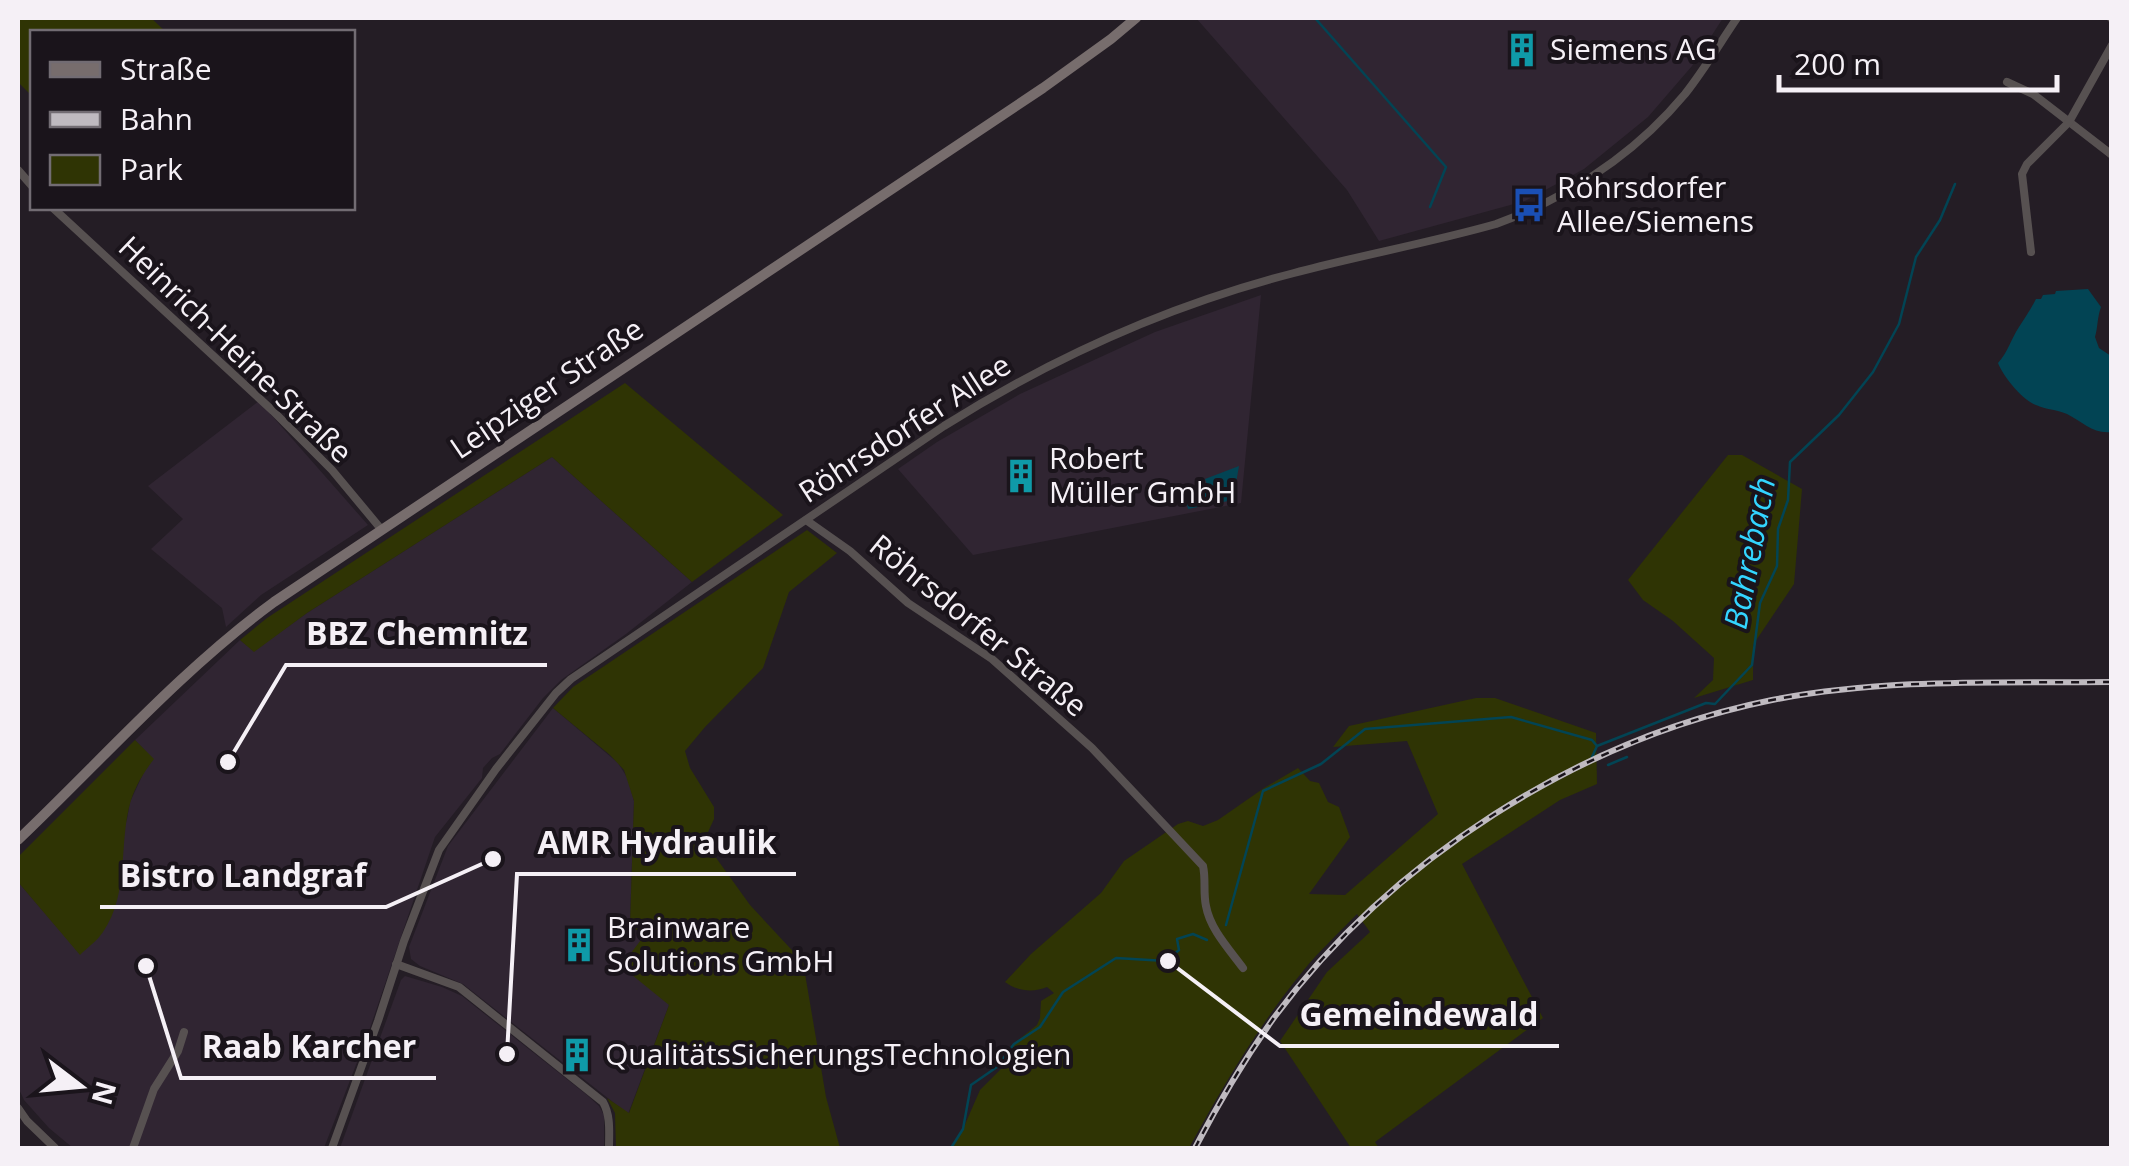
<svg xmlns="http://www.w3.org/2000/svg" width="2129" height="1166" font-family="'Open Sans',sans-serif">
  <rect width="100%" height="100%" fill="#241d25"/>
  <g fill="#302532">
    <path d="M1196 18H1723L1692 66 1648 117 1584 169 1525 201 1379 241 1347 190Z"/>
    <path d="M1261 295 1241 503 973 555 898 469 937 442 1020 394 1155 332Z"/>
    <path d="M259 401 368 525 261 595 226 627 222 608 151 549 183 519 148 486Z"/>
    <path d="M552 457 692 582 626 634 561 680 543 698 500 754 492 758 483 768 482 778 435 837 369 1031 324 1148H73L49 1128 24 1100 18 1087V882L80 954 127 819 130 802 144 772 153 759 135 740 240 640 254 651 307 613Z"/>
    <path d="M553 708 618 763 628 779 634 801 630 925 644 936 669 1005 628 1114 463 984 420 966 411 959 409 947 448 846Z"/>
    <path d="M405 976 442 987 462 996 587 1095 599 1106 604 1115V1148H340L401 980Z"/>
  </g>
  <g fill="#2f3404">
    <path d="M18 18H151L166 32H32V96L18 82Z"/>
    <path d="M625 383 783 515 692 582 552 457 307 613 254 652 240 640 267 618Z"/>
    <path d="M1728 455H1742L1802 489 1794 584 1753 645V680L1694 698 1713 680 1714 658 1673 621 1643 600 1628 580Z"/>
    <path d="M807 530 837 553 789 592 763 668 705 727 685 751 690 768 714 807V819L704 841 750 905 803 962 826 1097 840 1148H616L615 1113 607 1098 629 1113 669 1005 621 966 644 936 630 925 634 801 624 770 610 755 553 708 573 687Z"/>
    <path d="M1476 698H1495L1596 733 1597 784 1560 800 1462 864 1543 1018 1375 1142 1379 1148H1351L1280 1041 1327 972 1370 932 1357 914C1339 933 1319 951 1303 971 1258 1026 1223 1086 1189 1148H951L963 1129 980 1090 1002 1068 1012 1045 1037 1025 1040 1018 1041 1001 1054 993 1047 987C1033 993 1017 991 1005 982L1031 954 1101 893 1124 861 1178 824 1188 821 1203 826 1218 820 1264 788 1298 768 1310 781 1319 783 1328 802 1339 807 1350 837 1309 894 1345 895 1438 814 1407 741 1333 747 1349 726Z"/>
    <path d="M135 740 154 759C144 772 136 785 131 800 118 843 130 893 103 932 97 941 87 948 80 955L18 882V857Z"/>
  </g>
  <g fill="#024454">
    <path d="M2088 289 2101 307C2097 318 2098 327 2095 337L2099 348 2111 356V432C2093 434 2083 422 2067 414 2056 409 2046 410 2036 405 2022 400 2003 376 1998 363 2008 352 2011 339 2019 327 2025 318 2031 309 2036 299H2041L2043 295 2055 294 2056 291Z"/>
    <path d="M1239 466 1233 500 1188 509 1186 500 1209 490 1205 479Z"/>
  </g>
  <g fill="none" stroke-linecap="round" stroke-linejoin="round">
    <g stroke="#024454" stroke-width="2.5">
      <path d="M1315 18 1446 167 1430 207"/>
      <path d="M1592 757 1597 746"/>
      <path d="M1608 765 1627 757"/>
      <path d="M1226 925 1263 791 1321 764 1365 729 1511 717 1592 740 1597 746 1706 703 1715 704 1752 665 1760 603 1777 566 1778 529 1788 500 1790 462 1839 415 1873 372 1899 324 1916 257 1940 220 1955 184"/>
      <path d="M951 1148 963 1129 971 1085 997 1067 1014 1044 1040 1027 1063 992 1116 958 1166 961 1179 950 1177 939 1193 934 1207 940"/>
    </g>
    <g stroke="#575151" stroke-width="8">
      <path d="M2111 18H2112"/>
      <path d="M2007 82 2033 94 2112 155"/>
      <path d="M18 170 32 186"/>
      <path d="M53 208 273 411 332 470 381 529"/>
      <path d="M2031 252 2022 174 2027 164 2069 122 2112 45"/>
      <path d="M806 520 850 551 908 603 992 659 1092 748 1203 866C1206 879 1203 893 1206 906 1210 929 1229 949 1243 968"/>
      <path d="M396 964 459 987 603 1102C611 1116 609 1133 609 1148"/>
      <path d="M18 1108 27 1121 55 1148"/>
      <path d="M133 1148 154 1089 178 1051 184 1032"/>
      <path d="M332 1148 378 1021 404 941 439 850 496 769 556 693 571 679 944 426C1052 358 1170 305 1294 273 1361 255 1429 243 1496 224 1569 197 1635 154 1685 94 1704 70 1720 43 1737 18"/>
    </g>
    <path stroke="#776d6d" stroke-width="10" d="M18 840C102 760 180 671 274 602L1043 88 1111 39 1136 18"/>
    <g stroke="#bfbac0" stroke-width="6">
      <path id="rail" d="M1195 1148C1218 1104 1244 1060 1273 1019 1390 860 1579 739 1772 700 1884 678 1999 683 2112 682"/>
    </g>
    <use href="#rail" stroke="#1a141b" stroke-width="2.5" stroke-dasharray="8" stroke-linecap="butt"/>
  </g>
  <defs>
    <g id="building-bare" transform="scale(2.7)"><path d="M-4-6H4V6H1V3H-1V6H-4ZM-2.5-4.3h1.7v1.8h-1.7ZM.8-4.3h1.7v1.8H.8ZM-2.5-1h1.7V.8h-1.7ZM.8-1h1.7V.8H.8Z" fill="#0f9aa8" stroke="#1a141b" stroke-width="2.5" paint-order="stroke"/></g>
    <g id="bus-bare" transform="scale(2.7)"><path d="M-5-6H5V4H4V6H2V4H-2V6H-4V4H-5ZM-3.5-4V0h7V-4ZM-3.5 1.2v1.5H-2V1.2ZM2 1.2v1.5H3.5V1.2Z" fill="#1a4fb4" stroke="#1a141b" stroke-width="2.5" paint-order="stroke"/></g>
  </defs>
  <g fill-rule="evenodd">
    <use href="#building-bare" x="1522" y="50"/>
    <use href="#bus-bare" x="1529" y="205"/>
    <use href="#building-bare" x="1021" y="476"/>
    <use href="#building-bare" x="579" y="945"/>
    <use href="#building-bare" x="577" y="1055"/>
  </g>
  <g text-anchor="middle" stroke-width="8" stroke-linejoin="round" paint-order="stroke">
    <g font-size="30" fill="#f5f0f6" stroke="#1a141b" text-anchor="start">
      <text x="1550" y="60">Siemens AG</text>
      <text x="1557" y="198">Röhrsdorfer<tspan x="1557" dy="34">Allee/Siemens</tspan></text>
      <text x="1049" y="469">Robert<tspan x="1049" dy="34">Müller GmbH</tspan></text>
      <text x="607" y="938">Brainware<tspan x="607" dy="34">Solutions GmbH</tspan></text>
      <text x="605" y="1065">QualitätsSicherungsTechnologien</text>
    </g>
    <g font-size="30" fill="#f5f0f6" stroke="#1a141b">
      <text transform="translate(235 350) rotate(44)" y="10">Heinrich-Heine-Straße</text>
      <text transform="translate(547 389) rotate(-34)" y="10">Leipziger Straße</text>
      <text transform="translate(905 429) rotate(-33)" y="10">Röhrsdorfer Allee</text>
      <text transform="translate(978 626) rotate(39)" y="10">Röhrsdorfer Straße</text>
    </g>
    <g font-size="32" font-style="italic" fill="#33d5ff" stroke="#1a141b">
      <text transform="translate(1750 553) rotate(-79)" y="11">Bahrebach</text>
    </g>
  </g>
  <path fill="none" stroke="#f5f0f6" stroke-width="4" d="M228 762L286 665H547M507 1054L517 874H796M493 859L386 907H100M1168 961L1280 1046H1559M146 966L181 1078H436"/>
  <g fill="#f5f0f6" stroke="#1a141b" stroke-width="4">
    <circle cx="228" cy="762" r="10"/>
    <circle cx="507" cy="1054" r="10"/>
    <circle cx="493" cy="859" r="10"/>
    <circle cx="1168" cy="961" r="10"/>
    <circle cx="146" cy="966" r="10"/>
  </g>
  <g font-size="32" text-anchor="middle" font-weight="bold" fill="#f5f0f6" stroke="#1a141b" stroke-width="8" stroke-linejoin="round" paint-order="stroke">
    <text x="417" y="645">BBZ Chemnitz</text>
    <text x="657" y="854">AMR Hydraulik</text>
    <text x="243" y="887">Bistro Landgraf</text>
    <text x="1419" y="1026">Gemeindewald</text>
    <text x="309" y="1058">Raab Karcher</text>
  </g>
  <rect width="2129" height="1166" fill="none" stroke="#f5f0f6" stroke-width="40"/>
  <rect x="30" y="30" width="325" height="180" fill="#1a141b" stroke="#726c73" stroke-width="2.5"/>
  <rect x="50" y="62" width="50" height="15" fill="#776d6d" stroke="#726c73" stroke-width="2.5"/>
  <text x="120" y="80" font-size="30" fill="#f5f0f6">Straße</text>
  <rect x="50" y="112" width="50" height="15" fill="#bfbac0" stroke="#726c73" stroke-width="2.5"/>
  <text x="120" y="130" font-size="30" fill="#f5f0f6">Bahn</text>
  <rect x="50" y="155" width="50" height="30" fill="#2f3404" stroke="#726c73" stroke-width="2.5"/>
  <text x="120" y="180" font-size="30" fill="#f5f0f6">Park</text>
  <g transform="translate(80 1086) rotate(106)" stroke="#1a141b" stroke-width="8" paint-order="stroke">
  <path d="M0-8L18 38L0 25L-18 38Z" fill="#f5f0f6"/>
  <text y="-15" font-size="28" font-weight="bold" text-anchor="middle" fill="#f5f0f6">N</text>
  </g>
  <path d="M1779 75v15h278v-15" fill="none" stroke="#f5f0f6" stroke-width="5"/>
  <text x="1794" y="75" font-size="30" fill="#f5f0f6" stroke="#1a141b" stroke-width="8" paint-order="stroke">200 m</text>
</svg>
